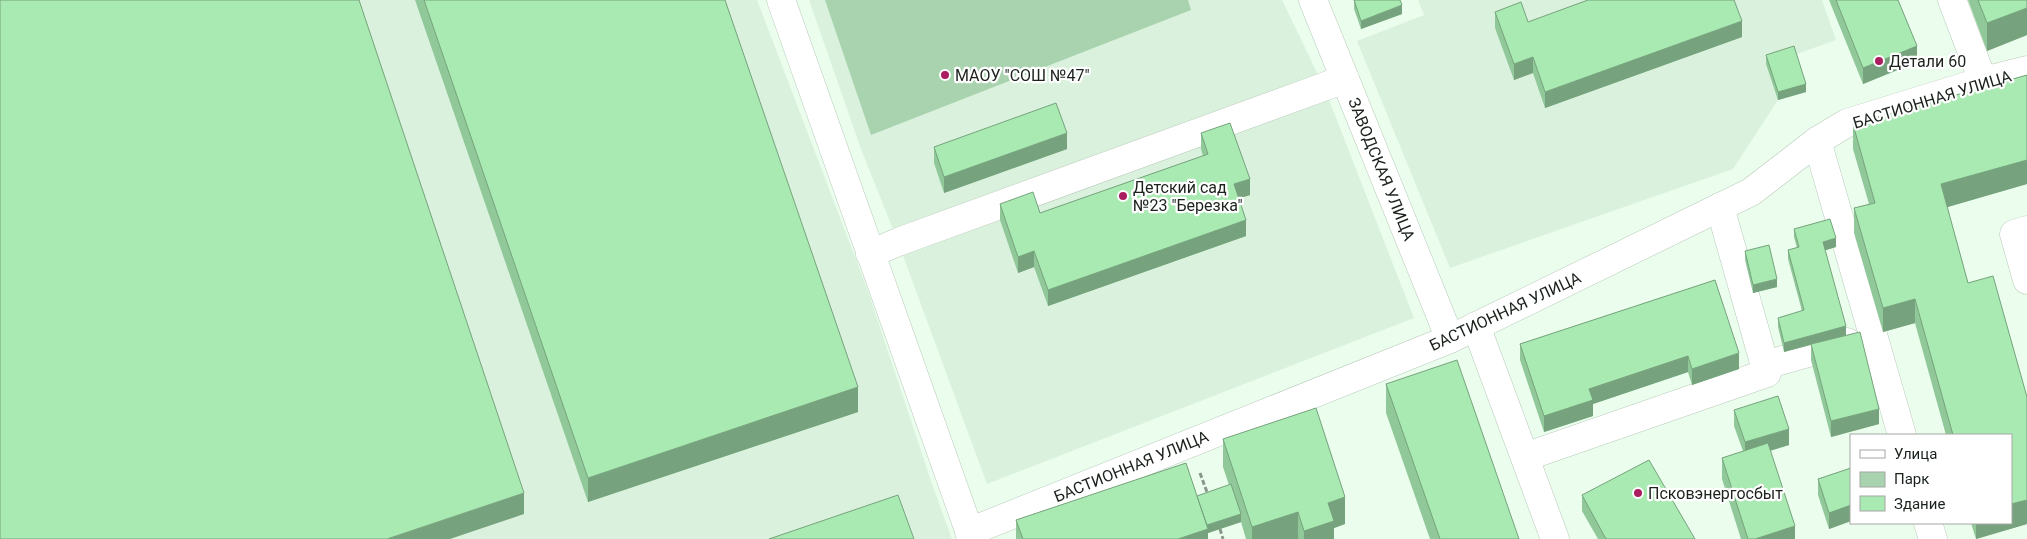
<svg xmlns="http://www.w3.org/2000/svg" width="2027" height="539" font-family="Roboto,sans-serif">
  <rect width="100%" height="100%" fill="#ebfded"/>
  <g fill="#daf2dd">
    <path d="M0 0H757L868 291 930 478 952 539H0Z"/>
    <path d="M809 0H1282L1324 87 1414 318 987 484 898 242 861 149Z"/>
    <path d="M1418 0H1822L1836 40 1794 55 1778 100 1733 169 1450 268 1357 41 1424 15Z"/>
  </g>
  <path fill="#a8d3ae" d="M825 0H1188L1191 10 871 135Z"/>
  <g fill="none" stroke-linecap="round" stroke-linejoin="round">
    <g stroke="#b9cabb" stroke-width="29">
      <g id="minor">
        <path d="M781 0 972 539"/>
        <path d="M1313 0 1450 339"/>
        <path d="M1952 0 1983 81"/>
        <path d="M1817 141 1902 435"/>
        <path d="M2027 230 2014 234 2027 280"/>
        <path d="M870 254 898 242 1345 79"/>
        <path d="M1476 326 1555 539"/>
        <path d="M1765 365 1847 342"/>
        <path d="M1525 457 1767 373 1720 207"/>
        <path d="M1928 523 1933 539"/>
        <path d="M969 532 1450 339 1751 192 1817 141 1847 123 1983 81 2027 70"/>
      </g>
    </g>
    <g stroke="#89968b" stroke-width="3" stroke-dasharray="5 2.5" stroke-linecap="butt">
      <path d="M1200 473 1208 495"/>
      <path d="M1220 529 1223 539"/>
    </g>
    <use href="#minor" stroke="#fff" stroke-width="28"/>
  </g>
  <g fill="#91c899">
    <path d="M415 0H725L858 412 588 502Z"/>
    <path d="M1354 0 1402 14 1361 29 1354 9Z"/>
    <path d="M1829 0H1898L1917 62 1863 84Z"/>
    <path d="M1968 0H2027V35L1987 51Z"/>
    <path d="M1495 12 1528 22 1742 37 1545 108 1533 73 1514 80 1495 28Z"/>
    <path d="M1766 55 1806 92 1778 100 1766 64Z"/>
    <path d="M2027 75V184L1947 207 1968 283 2027 397V524L1976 539 1971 523H2011V435H1946L1915 323 1883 332 1854 233V208L1869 204 1853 149V124Z"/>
    <path d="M1201 133 1250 195 1239 198 1246 236 1048 306 1034 267 1018 273 1000 220V204L1040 213 1203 156 1201 149Z"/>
    <path d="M934 147 1067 149 944 193 934 163Z"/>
    <path d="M1794 229 1836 247 1825 250 1846 335 1879 424 1831 437 1811 360V345L1784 352 1778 327V318L1802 311 1788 259V250L1797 248 1794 237Z"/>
    <path d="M1745 251 1777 287 1753 293 1745 260Z"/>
    <path d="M1715 280 1739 369 1692 385 1688 372 1593 404V416L1544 432 1520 360V344Z"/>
    <path d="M1386 384 1519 539H1430L1386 413Z"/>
    <path d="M1734 410 1789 445 1770 451 1795 539H1741L1722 479V458L1743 451 1734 426Z"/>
    <path d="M1223 439 1345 524 1334 528V539H1246L1241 522 1208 533V539H1016V520L1197 496 1229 485 1223 467Z"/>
    <path d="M1851 468V521L1829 529 1818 495V479Z"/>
    <path d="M1582 495 1695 539H1598L1582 511Z"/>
  </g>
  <g fill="#76a37d">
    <path d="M1402 5V14L1361 29V21Z"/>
    <path d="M2027 8V35L1987 51V23Z"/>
    <path d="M1742 21V37L1545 108V92Z"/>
    <path d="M1917 46V62L1863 84V68Z"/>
    <path d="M1533 57V73L1514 80V64Z"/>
    <path d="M1806 84V92L1778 100V92Z"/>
    <path d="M1067 133V149L944 193V177Z"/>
    <path d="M2027 160V184L1941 209V184Z"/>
    <path d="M1250 179V195L1234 200V184Z"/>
    <path d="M1246 220V236L1048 306V290Z"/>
    <path d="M1836 238V247L1823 251V242Z"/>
    <path d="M1034 251V267L1018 273V257Z"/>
    <path d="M1777 279V287L1753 293V285Z"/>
    <path d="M1915 299V323L1883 332V308Z"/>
    <path d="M1846 326V335L1784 352V343Z"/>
    <path d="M1739 353V369L1692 385V369Z"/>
    <path d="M1688 356V372L1593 404V416L1544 432V416L1589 389Z"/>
    <path d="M858 387V412L588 502V478Z"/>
    <path d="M1879 409V424L1831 437V421Z"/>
    <path d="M1789 429V445L1745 458V442Z"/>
    <path d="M524 493V514L450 539H387Z"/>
    <path d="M1345 497V524L1334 528V539H1304V531L1328 503Z"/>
    <path d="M2027 500V524L1976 539V523H2011V504Z"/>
    <path d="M1851 505V521L1829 529V513Z"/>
    <path d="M1298 512V539H1252V527Z"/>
    <path d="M1241 514V522L1208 533V539H1178L1203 526Z"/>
    <path d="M1795 526V539H1755Z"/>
  </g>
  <g fill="#a9e9b2" stroke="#76a37d">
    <path d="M0 0H359L524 493 387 539H0Z"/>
    <path d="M424 0H725L858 387 588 478Z"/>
    <path d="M1354 0H1400L1402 5 1361 21Z"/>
    <path d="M1588 0H1734L1742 21 1545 92 1533 57 1514 64 1495 12 1521 2 1528 22Z"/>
    <path d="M1836 0H1898L1917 46 1863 68Z"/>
    <path d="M1978 0H2027V8L1987 23Z"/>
    <path d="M1794 46 1806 84 1778 92 1766 55Z"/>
    <path d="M2027 75V160L1941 184 1968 283 1993 276 2027 397V500L2011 504V435H1953L1915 299 1883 308 1854 208 1875 203 1853 124Z"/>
    <path d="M1056 103 1067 133 944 177 934 147Z"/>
    <path d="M1230 123 1250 179 1234 184 1246 220 1048 290 1034 251 1018 257 1000 204 1033 192 1040 213 1208 154 1201 133Z"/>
    <path d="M1830 219 1836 238 1823 242 1846 326 1784 343 1778 318 1804 310 1788 250 1799 247 1794 229Z"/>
    <path d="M1769 245 1777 279 1753 285 1745 251Z"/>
    <path d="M1715 280 1739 353 1692 369 1688 356 1589 389 1593 400 1544 416 1520 344Z"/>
    <path d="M1860 332 1879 409 1831 421 1811 344Z"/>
    <path d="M1457 360 1519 539H1440L1386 384Z"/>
    <path d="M1778 396 1789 429 1745 442 1734 410Z"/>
    <path d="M1316 408 1345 497 1328 503 1334 521 1304 531 1298 512 1252 527 1223 439Z"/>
    <path d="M1768 443 1795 526 1755 539H1748L1722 458Z"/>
    <path d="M1649 460 1695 539H1606L1582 495Z"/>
    <path d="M1186 463 1208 529 1178 539H1023L1016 520Z"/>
    <path d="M1851 468V505L1829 513 1818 479Z"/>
    <path d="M1231 484 1241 514 1207 525 1197 496Z"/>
    <path d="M898 495 914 539H769Z"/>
  </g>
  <g fill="#aa1e5f" stroke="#fff" stroke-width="2">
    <circle cx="1879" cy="61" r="5"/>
    <circle cx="945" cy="75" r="5"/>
    <circle cx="1123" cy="196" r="5"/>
    <circle cx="1638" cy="493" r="5"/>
  </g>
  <g text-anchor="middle" stroke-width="4.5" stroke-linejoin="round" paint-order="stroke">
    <g font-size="16" fill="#1b221c" stroke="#fff" text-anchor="start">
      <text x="1889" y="67">Детали 60</text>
      <text x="955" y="81">МАОУ "СОШ №47"</text>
      <text x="1133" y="193">Детский сад<tspan x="1133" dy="18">№23 "Березка"</tspan></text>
      <text x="1648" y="499">Псковэнергосбыт</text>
    </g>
    <g font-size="16" fill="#1b221c" stroke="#fff">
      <text transform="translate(1932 99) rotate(-17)" y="6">БАСТИОННАЯ УЛИЦА</text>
      <text transform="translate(1382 169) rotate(68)" y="6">ЗАВОДСКАЯ УЛИЦА</text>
      <text transform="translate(1505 311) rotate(-25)" y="6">БАСТИОННАЯ УЛИЦА</text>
      <text transform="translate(1131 466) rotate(-22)" y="6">БАСТИОННАЯ УЛИЦА</text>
    </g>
  </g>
  <rect x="1850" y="434" width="162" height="90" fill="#ffffff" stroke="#a4a7a4"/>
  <rect x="1860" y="450" width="25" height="8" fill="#ffffff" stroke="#a4a7a4"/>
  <text x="1894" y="459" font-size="15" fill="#1b221c">Улица</text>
  <rect x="1860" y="472" width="25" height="15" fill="#a8d3ae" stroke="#a4a7a4"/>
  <text x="1894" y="484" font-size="15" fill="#1b221c">Парк</text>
  <rect x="1860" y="496" width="25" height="15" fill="#a9e9b2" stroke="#a4a7a4"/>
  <text x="1894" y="509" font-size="15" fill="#1b221c">Здание</text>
</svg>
